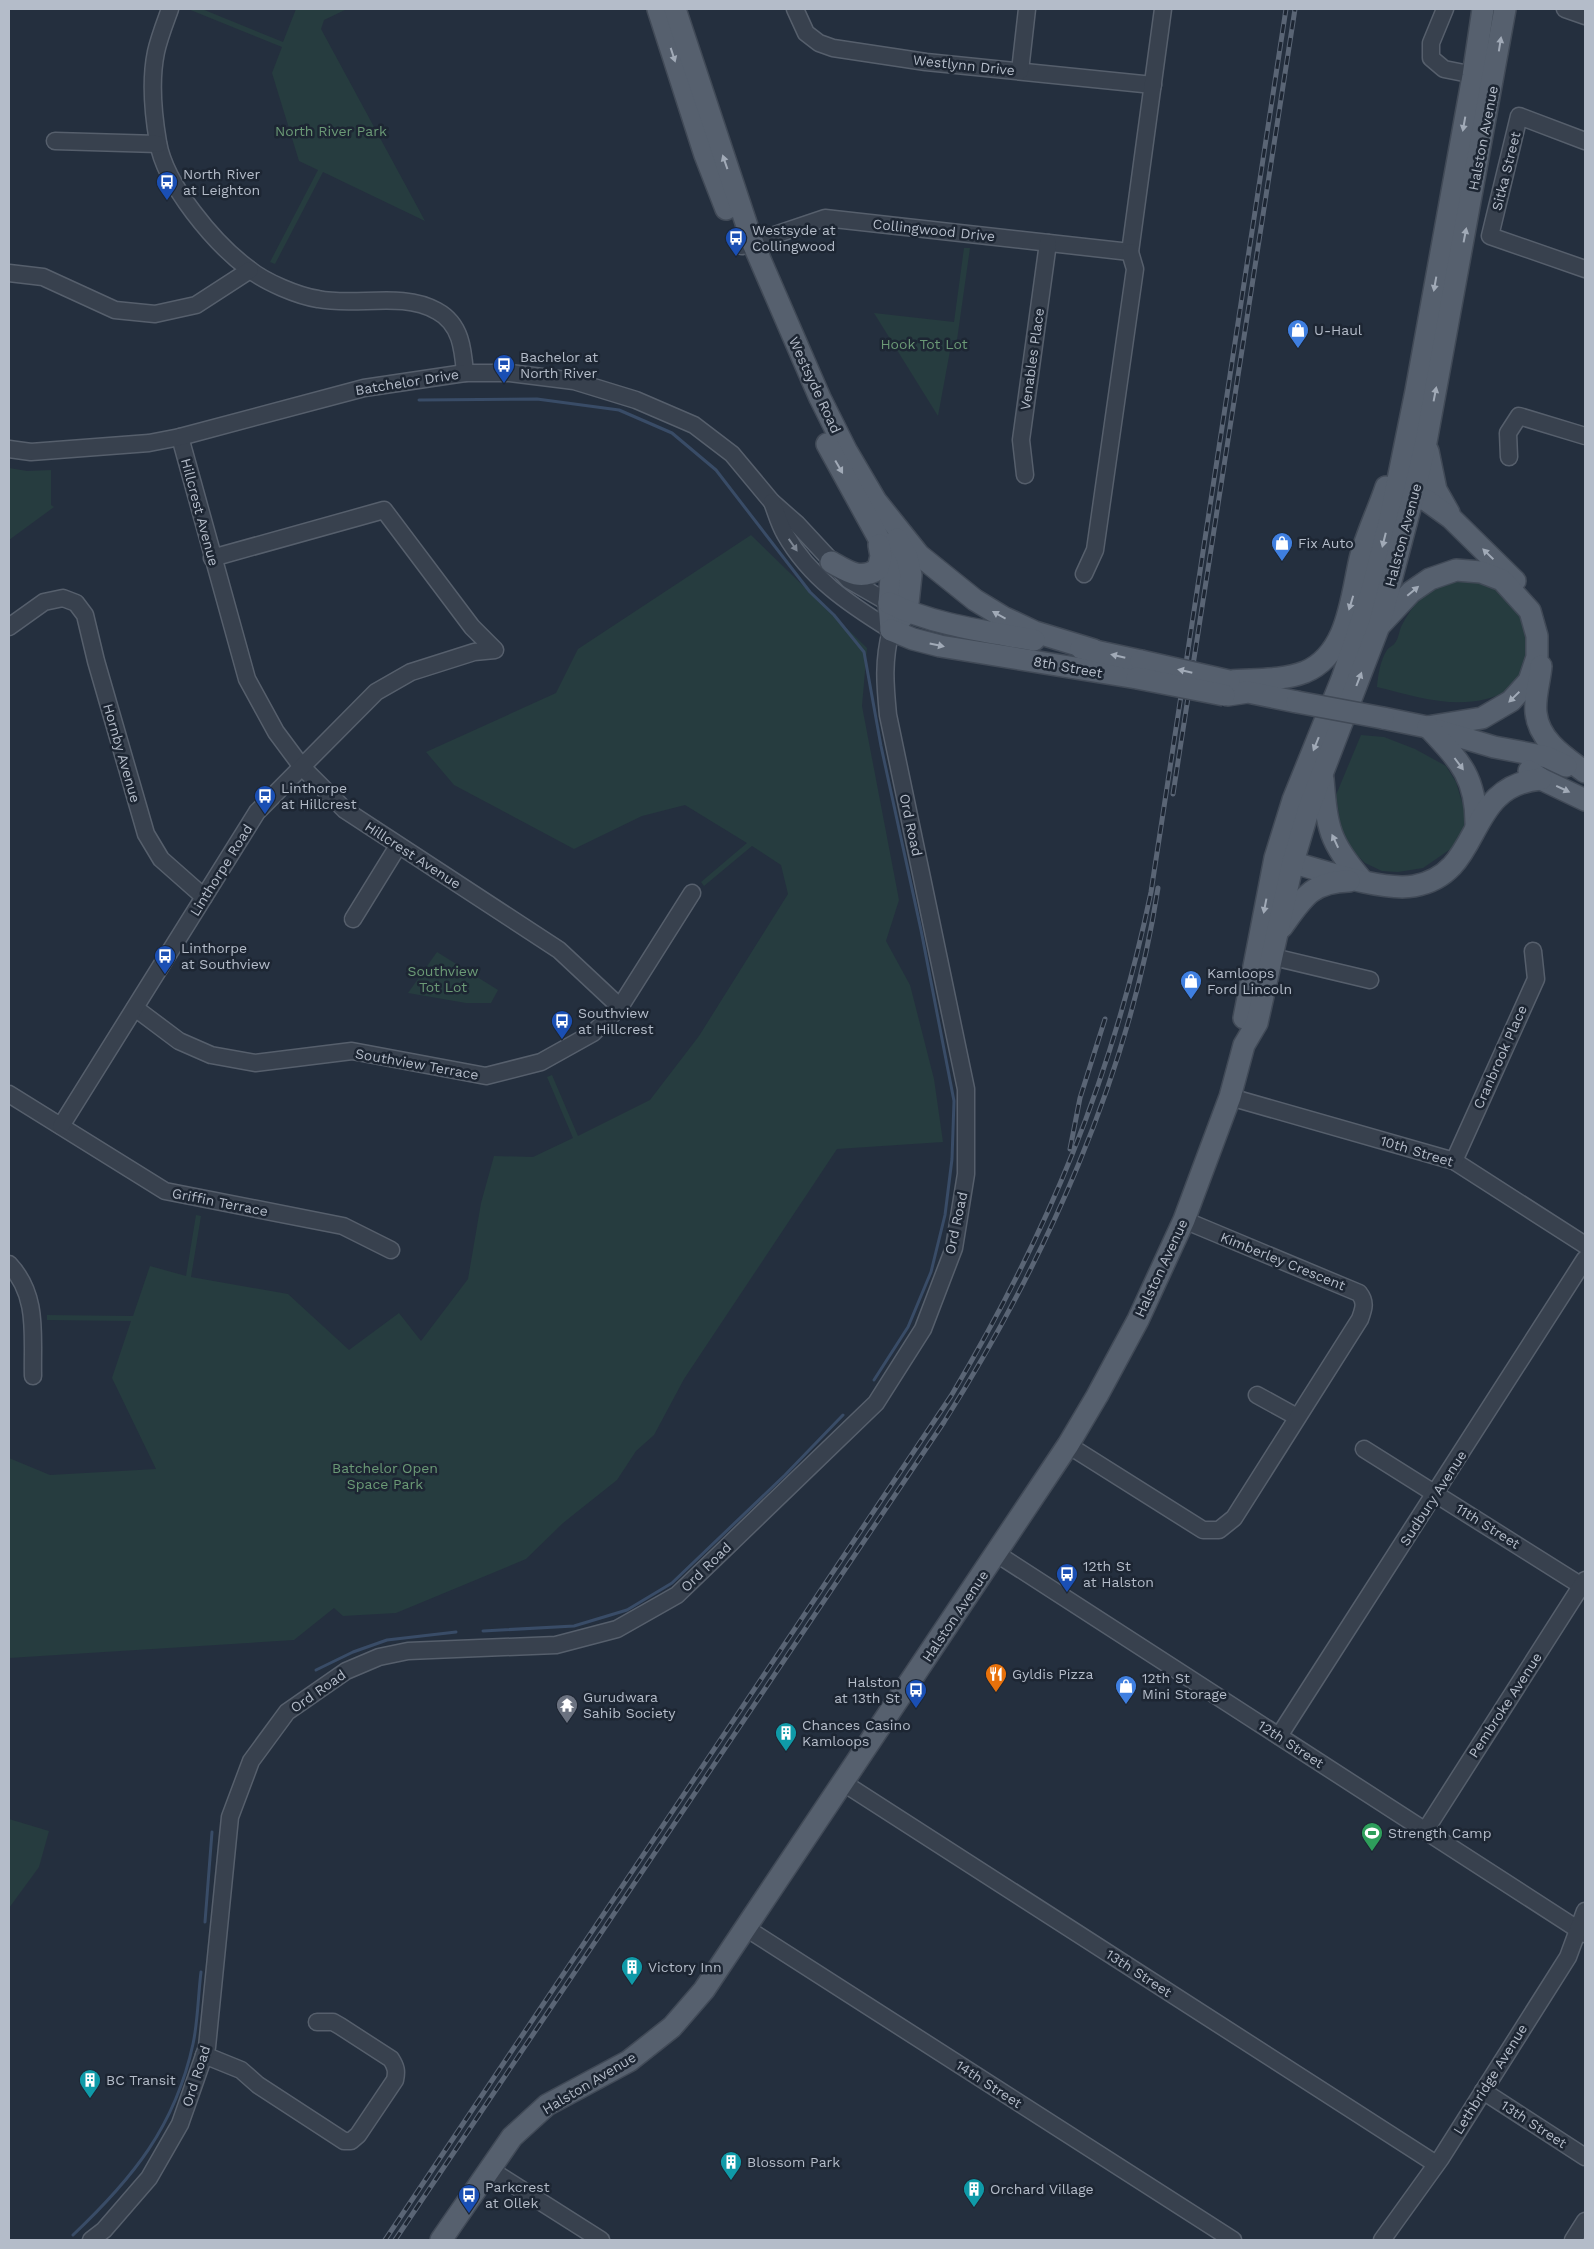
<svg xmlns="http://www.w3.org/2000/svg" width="1594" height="2249" font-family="'Work Sans',sans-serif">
  <rect width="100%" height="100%" fill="#242f3e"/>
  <g fill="#263c3f">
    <path d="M188 9H202L283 42 296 9H347L324 20 321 29 425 221 323 172 275 264 270 262 318 170 299 161 272 73 282 47Z"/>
    <path d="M964 248H970L957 340H952L938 416 874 313 954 322Z"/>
    <path d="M9 468 27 471 51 470V505L54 507 9 540Z"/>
    <path d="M751 535 867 648 862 706 899 900 886 941 910 985 934 1079 943 1142 837 1149 684 1379 654 1435 636 1451 617 1480 563 1523 526 1559 396 1613 343 1616 334 1608 294 1640 9 1658V1458L50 1475 156 1469 112 1378 131 1321 47 1320V1315L133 1316 150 1266 186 1276 196 1215 201 1216 191 1277 288 1294 349 1350 399 1313 421 1341 468 1279 481 1203 494 1156 533 1157 573 1138 547 1077 552 1075 578 1136 650 1100 699 1036 788 894 781 865 752 846 704 886 701 882 747 843 685 805 642 816 574 849 454 785 426 752 556 693 578 649Z"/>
    <path d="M1467 578C1476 580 1493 581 1500 587 1505 591 1522 611 1524 617 1529 633 1527 680 1511 689 1467 714 1422 698 1377 687 1378 675 1380 661 1387 650 1389 647 1393 646 1395 643 1399 638 1399 630 1402 625 1417 596 1435 584 1467 578Z"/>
    <path d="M1361 735 1384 737 1415 749 1446 766 1456 782 1467 819 1464 830 1452 848 1423 868 1398 872 1382 871 1365 863 1353 851 1342 834 1336 795Z"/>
    <path d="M437 952 498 990 491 1003H466L408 993Z"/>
    <path d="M9 1819 49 1831 39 1867 9 1908Z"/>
  </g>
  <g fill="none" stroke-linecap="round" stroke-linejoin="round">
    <g stroke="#394c67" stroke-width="3">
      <path d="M419 400 537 399 619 410 672 433 716 470 810 592 834 615 864 652 881 746 921 930 954 1101 952 1159 945 1215 931 1272 908 1327 874 1380"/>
      <path d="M483 1631 574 1626 627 1610 672 1583 785 1475 843 1415"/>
      <path d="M316 1670 353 1652 387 1640 456 1632"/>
      <path d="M205 1922 212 1832"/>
      <path d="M73 2235C132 2179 175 2127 193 2044 198 2021 198 1996 201 1972"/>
    </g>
    <g stroke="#565f6c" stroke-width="19">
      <g id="minor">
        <path d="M170 9C165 23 159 38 156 52 150 81 153 113 158 142 165 185 215 244 249 269 265 282 298 296 318 299 356 307 402 291 437 311 461 324 463 349 465 373"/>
        <path d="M795 9 806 33 819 43 833 48 926 62 1153 85"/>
        <path d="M1445 9 1431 43V58L1444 69 1484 77"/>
        <path d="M1565 9 1585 16"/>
        <path d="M1020 71 1027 9"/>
        <path d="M55 141 158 144"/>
        <path d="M1585 141 1519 116 1490 236 1585 269"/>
        <path d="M742 246 825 218 1130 252 1163 9"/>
        <path d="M9 273 43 277 115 310 155 314 196 305 250 270"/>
        <path d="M180 437 247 679 276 732 302 767 345 810 559 950 620 1007"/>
        <path d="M9 449 31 452 149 443 180 437 364 388 465 373H510L574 381 636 400 694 425 732 454 772 502 797 524 849 580 889 603"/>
        <path d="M1509 457 1508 433 1519 416 1585 436"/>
        <path d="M1025 475 1021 440 1048 243"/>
        <path d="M1084 574 1095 550 1135 269 1130 252"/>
        <path d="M9 627 44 602 63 598 76 603 85 615 96 661 146 834 161 859 204 897"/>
        <path d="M353 919 398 846"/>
        <path d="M1261 954 1370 980"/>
        <path d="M135 1008 179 1041 211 1055 255 1063 352 1051 486 1076 541 1062 593 1033 620 1007 692 893"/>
        <path d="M9 1094 165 1191 343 1226 391 1250"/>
        <path d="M1230 1097 1454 1161 1585 1245"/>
        <path d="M61 1126 257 812 376 692 411 672 474 652 495 650 472 627 384 510 212 558"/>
        <path d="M1454 1161 1536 979 1533 951"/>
        <path d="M9 1264C39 1296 32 1335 33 1376"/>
        <path d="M1257 1395 1297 1417"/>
        <path d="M1068 1445 1203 1530H1219L1234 1518 1360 1319C1364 1308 1366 1302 1359 1293L1184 1220"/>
        <path d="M1364 1449 1585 1588"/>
        <path d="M997 1554 1585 1934"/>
        <path d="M1279 1736 1585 1259"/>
        <path d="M842 1782 1436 2164"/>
        <path d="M1425 1831 1585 1580"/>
        <path d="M746 1928 1233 2240"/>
        <path d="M204 2055 241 2070 258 2085 344 2141H351L358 2135 395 2080C397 2071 396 2067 391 2059L340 2026 333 2022H317"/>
        <path d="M1483 2091 1585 2157"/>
        <path d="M489 2169 601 2240"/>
        <path d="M91 2240 104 2230 149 2178 180 2124 207 2047 230 1817 251 1761 287 1712 346 1671 379 1657 408 1651 556 1645 617 1629 677 1595 876 1403 923 1329 954 1248 966 1174V1089L888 715C885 684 883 661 891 630 849 604 810 578 785 534 779 524 776 512 772 502"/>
        <path d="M1382 2240 1441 2158 1568 1957 1585 1911"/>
        <path d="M1573 2240 1585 2221"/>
      </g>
    </g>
    <g stroke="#414a57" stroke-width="24">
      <g id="major">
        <path d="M658 9 705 155 726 209"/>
        <path d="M675 9 752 241 820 398 846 450 876 501 919 555 975 600 1003 617 1035 632 1094 650"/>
        <path d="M827 444 878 537 889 561 891 577 889 603 891 630"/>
        <path d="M1428 451 1436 490 1449 513"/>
        <path d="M1400 494 1426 500 1451 518 1515 581"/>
        <path d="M897 539 907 557 911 575 907 612 898 622"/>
        <path d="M831 562C847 571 860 581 878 569L881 556 879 545"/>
        <path d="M889 603C934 625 984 631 1034 640"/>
        <path d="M1381 624 1411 592 1430 579 1456 570 1481 572 1502 580 1530 611 1537 636V657L1529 681 1511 701 1482 718 1427 727"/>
        <path d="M891 630 913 639 940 646 1137 678"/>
        <path d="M1081 648 1141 661"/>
        <path d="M1541 666C1540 680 1534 698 1536 713 1539 741 1565 757 1585 772"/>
        <path d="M1229 681C1254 679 1282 681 1305 672 1348 654 1351 598 1360 559 1366 535 1378 511 1386 487"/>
        <path d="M1228 695 1248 692 1297 702"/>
        <path d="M1383 718 1427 727 1494 747 1547 757 1566 766"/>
        <path d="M1428 727C1460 761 1477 778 1476 827"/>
        <path d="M1529 771 1541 779 1585 800"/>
        <path d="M1323 779C1327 828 1329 842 1362 880"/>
        <path d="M1280 859C1315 868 1381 892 1414 886 1486 873 1462 786 1541 779"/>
        <path d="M1282 927C1303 898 1311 882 1349 881"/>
        <path d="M1244 1018 1275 858 1293 800 1342 679 1372 590 1390 519 1416 391 1473 76 1483 9"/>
        <path d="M441 2240 512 2137 547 2105 629 2061 672 2027 704 1990 1068 1445 1097 1396 1138 1320 1184 1220 1230 1097 1244 1045 1257 1023 1293 862 1309 808 1379 626 1413 497 1426 442 1505 9"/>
      </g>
    </g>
    <use href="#minor" stroke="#38414e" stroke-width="16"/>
    <use href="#major" stroke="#56606e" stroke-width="21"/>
    <g stroke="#5a6575" stroke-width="5">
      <g id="rail">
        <path d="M1173 794 1295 9"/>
        <path d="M1070 1149 1080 1098 1105 1019"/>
        <path d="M385 2240 951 1396C1048 1233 1112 1079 1151 892L1286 9"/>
        <path d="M395 2240 944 1422C1045 1262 1129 1076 1158 888"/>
      </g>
    </g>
    <use href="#rail" stroke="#1d2633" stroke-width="3" stroke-dasharray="9" stroke-linecap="butt"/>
    <g stroke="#414a57" stroke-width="24" stroke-linecap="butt">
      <g id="major-bridge">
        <path d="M1141 661 1229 681"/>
        <path d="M1137 678 1224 695"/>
        <path d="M1297 702 1383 718"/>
      </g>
    </g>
    <use href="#major-bridge" stroke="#56606e" stroke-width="21"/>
  </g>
  <defs><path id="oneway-solid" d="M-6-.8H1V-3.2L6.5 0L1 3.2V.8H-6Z" transform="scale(1.25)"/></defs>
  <g fill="#a1aab7">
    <use href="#oneway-solid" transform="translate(1500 44) rotate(-81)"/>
    <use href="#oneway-solid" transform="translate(673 55) rotate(72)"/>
    <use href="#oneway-solid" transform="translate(1464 124) rotate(100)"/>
    <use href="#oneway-solid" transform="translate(725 162) rotate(-109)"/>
    <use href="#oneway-solid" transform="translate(1465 235) rotate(-79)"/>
    <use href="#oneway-solid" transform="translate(1435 284) rotate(100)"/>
    <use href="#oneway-solid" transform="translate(1435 394) rotate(-79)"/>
    <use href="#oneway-solid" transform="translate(839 467) rotate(60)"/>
    <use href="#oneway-solid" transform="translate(1384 540) rotate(104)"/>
    <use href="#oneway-solid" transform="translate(1488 554) rotate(-136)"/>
    <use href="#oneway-solid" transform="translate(1413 591) rotate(-40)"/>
    <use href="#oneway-solid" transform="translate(1351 603) rotate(107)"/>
    <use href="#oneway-solid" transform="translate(999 615) rotate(-151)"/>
    <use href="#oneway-solid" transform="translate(937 645) rotate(12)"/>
    <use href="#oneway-solid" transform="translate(1118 656) rotate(-167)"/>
    <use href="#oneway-solid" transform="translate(1185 671) rotate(-167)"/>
    <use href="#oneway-solid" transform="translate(1359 679) rotate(-69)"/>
    <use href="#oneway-solid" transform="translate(1514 697) rotate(136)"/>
    <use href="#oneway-solid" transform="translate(1316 744) rotate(112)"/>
    <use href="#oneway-solid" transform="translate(1459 764) rotate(53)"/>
    <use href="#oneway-solid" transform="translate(1563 789) rotate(25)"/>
    <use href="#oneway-solid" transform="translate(1335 841) rotate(-115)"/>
    <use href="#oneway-solid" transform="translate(1265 906) rotate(101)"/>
  </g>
  <use fill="#7c8592" href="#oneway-solid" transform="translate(793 545) rotate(55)"/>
  <defs>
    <g id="bus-pin" transform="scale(1.125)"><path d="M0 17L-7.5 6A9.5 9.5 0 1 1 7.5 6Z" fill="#1a4fb4" stroke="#1d2633"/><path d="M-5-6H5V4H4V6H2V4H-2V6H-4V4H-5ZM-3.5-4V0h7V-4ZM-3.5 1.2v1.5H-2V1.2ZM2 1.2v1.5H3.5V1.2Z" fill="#fff"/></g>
    <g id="shop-pin" transform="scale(1.125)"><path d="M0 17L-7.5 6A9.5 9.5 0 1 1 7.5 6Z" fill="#3f7fe0" stroke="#1d2633"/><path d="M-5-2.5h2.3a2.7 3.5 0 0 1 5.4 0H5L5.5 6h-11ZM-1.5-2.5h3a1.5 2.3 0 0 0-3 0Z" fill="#fff"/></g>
    <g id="restaurant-pin" transform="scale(1.125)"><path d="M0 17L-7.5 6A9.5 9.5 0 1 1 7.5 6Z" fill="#e8710a" stroke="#1d2633"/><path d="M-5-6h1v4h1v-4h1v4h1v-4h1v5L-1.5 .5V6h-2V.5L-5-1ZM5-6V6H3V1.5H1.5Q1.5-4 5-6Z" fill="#fff"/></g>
    <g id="temple-pin" transform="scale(1.125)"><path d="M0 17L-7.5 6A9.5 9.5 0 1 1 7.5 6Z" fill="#6b7280" stroke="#1d2633"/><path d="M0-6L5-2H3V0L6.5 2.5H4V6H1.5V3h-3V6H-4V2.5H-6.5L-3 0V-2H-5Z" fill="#fff"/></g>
    <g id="building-pin" transform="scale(1.125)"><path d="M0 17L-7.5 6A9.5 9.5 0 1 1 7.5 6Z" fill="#0f9aa8" stroke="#1d2633"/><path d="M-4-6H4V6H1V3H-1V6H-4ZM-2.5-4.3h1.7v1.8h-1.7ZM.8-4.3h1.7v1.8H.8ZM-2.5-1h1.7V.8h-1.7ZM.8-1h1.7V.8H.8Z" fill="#fff"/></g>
    <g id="stadium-pin" transform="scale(1.125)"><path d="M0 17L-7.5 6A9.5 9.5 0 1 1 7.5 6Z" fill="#2e9e5b" stroke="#1d2633"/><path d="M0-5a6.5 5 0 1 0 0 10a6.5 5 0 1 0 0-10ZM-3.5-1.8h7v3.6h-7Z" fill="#fff"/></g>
  </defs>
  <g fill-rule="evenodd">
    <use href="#bus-pin" x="167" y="182"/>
    <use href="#bus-pin" x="736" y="238"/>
    <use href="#shop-pin" x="1298" y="330"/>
    <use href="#bus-pin" x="504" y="365"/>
    <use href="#shop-pin" x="1282" y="543"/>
    <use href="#bus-pin" x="265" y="796"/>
    <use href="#bus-pin" x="165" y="956"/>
    <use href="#shop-pin" x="1191" y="981"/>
    <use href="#bus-pin" x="562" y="1021"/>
    <use href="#bus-pin" x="1067" y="1574"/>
    <use href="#restaurant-pin" x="996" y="1674"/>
    <use href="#shop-pin" x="1126" y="1686"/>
    <use href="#bus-pin" x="916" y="1690"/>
    <use href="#temple-pin" x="567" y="1705"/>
    <use href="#building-pin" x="786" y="1733"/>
    <use href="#stadium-pin" x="1372" y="1833"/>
    <use href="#building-pin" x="632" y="1967"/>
    <use href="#building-pin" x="90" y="2080"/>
    <use href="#building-pin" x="731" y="2162"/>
    <use href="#building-pin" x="974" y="2189"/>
    <use href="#bus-pin" x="469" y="2195"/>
  </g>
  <g text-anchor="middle" stroke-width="5" stroke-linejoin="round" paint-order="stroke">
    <g font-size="14" fill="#b4bcc9" stroke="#1d2633">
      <text transform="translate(964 65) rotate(6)" y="5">Westlynn Drive</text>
      <text transform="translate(1483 138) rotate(-79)" y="5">Halston Avenue</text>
      <text transform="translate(1506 171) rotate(-76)" y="5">Sitka Street</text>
      <text transform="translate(934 230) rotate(6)" y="5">Collingwood Drive</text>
      <text transform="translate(1032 359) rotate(-82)" y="5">Venables Place</text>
      <text transform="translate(407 382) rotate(-9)" y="5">Batchelor Drive</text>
      <text transform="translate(815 385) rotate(65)" y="5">Westsyde Road</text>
      <text transform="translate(200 512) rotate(75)" y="5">Hillcrest Avenue</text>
      <text transform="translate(1403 535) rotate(-75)" y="5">Halston Avenue</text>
      <text transform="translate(1068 667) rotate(10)" y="5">8th Street</text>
      <text transform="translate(122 753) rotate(74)" y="5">Hornby Avenue</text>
      <text transform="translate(911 825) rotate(78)" y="5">Ord Road</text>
      <text transform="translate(413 855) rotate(33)" y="5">Hillcrest Avenue</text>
      <text transform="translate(221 870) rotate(-58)" y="5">Linthorpe Road</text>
      <text transform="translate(1500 1057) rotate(-66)" y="5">Cranbrook Place</text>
      <text transform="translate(417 1064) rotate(10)" y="5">Southview Terrace</text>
      <text transform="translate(1417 1151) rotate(17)" y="5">10th Street</text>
      <text transform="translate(220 1202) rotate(11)" y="5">Griffin Terrace</text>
      <text transform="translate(956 1223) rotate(-78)" y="5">Ord Road</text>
      <text transform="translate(1283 1261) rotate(22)" y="5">Kimberley Crescent</text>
      <text transform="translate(1161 1268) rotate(-65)" y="5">Halston Avenue</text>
      <text transform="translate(1433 1498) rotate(-57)" y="5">Sudbury Avenue</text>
      <text transform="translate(1488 1526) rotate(32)" y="5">11th Street</text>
      <text transform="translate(706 1567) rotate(-44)" y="5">Ord Road</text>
      <text transform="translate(955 1616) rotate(-56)" y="5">Halston Avenue</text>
      <text transform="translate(318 1691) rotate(-35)" y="5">Ord Road</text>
      <text transform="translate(1505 1705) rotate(-57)" y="5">Pembroke Avenue</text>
      <text transform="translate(1291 1744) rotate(33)" y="5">12th Street</text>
      <text transform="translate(1139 1973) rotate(33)" y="5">13th Street</text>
      <text transform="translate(196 2076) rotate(-72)" y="5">Ord Road</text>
      <text transform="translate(1490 2079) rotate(-58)" y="5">Lethbridge Avenue</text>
      <text transform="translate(589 2083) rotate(-31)" y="5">Halston Avenue</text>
      <text transform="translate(989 2084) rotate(33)" y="5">14th Street</text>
      <text transform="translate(1534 2124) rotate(33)" y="5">13th Street</text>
    </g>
    <g font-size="14" fill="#6b9a76" stroke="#1d2633">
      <text x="331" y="136">North River Park</text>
      <text x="924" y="349">Hook Tot Lot</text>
      <text x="443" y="976">Southview<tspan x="443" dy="16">Tot Lot</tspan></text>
      <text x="385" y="1473">Batchelor Open<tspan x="385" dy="16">Space Park</tspan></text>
    </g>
    <g font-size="14" fill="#b4bcc9" stroke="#1d2633" text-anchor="start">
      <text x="183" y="179">North River<tspan x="183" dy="16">at Leighton</tspan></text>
      <text x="752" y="235">Westsyde at<tspan x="752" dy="16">Collingwood</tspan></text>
      <text x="1314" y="335">U-Haul</text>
      <text x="520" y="362">Bachelor at<tspan x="520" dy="16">North River</tspan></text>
      <text x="1298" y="548">Fix Auto</text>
      <text x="281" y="793">Linthorpe<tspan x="281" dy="16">at Hillcrest</tspan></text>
      <text x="181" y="953">Linthorpe<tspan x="181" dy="16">at Southview</tspan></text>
      <text x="1207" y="978">Kamloops<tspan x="1207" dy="16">Ford Lincoln</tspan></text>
      <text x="578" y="1018">Southview<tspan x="578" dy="16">at Hillcrest</tspan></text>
      <text x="1083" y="1571">12th St<tspan x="1083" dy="16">at Halston</tspan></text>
      <text x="1012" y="1679">Gyldis Pizza</text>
      <text x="1142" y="1683">12th St<tspan x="1142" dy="16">Mini Storage</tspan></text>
      <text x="900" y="1687" text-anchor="end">Halston<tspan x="900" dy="16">at 13th St</tspan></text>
      <text x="583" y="1702">Gurudwara<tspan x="583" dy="16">Sahib Society</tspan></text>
      <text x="802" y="1730">Chances Casino<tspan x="802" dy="16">Kamloops</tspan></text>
      <text x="1388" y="1838">Strength Camp</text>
      <text x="648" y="1972">Victory Inn</text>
      <text x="106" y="2085">BC Transit</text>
      <text x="747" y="2167">Blossom Park</text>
      <text x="485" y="2192">Parkcrest<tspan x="485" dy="16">at Ollek</tspan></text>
      <text x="990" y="2194">Orchard Village</text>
    </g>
  </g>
  <rect width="1594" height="2249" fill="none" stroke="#b4bcc9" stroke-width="20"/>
</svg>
